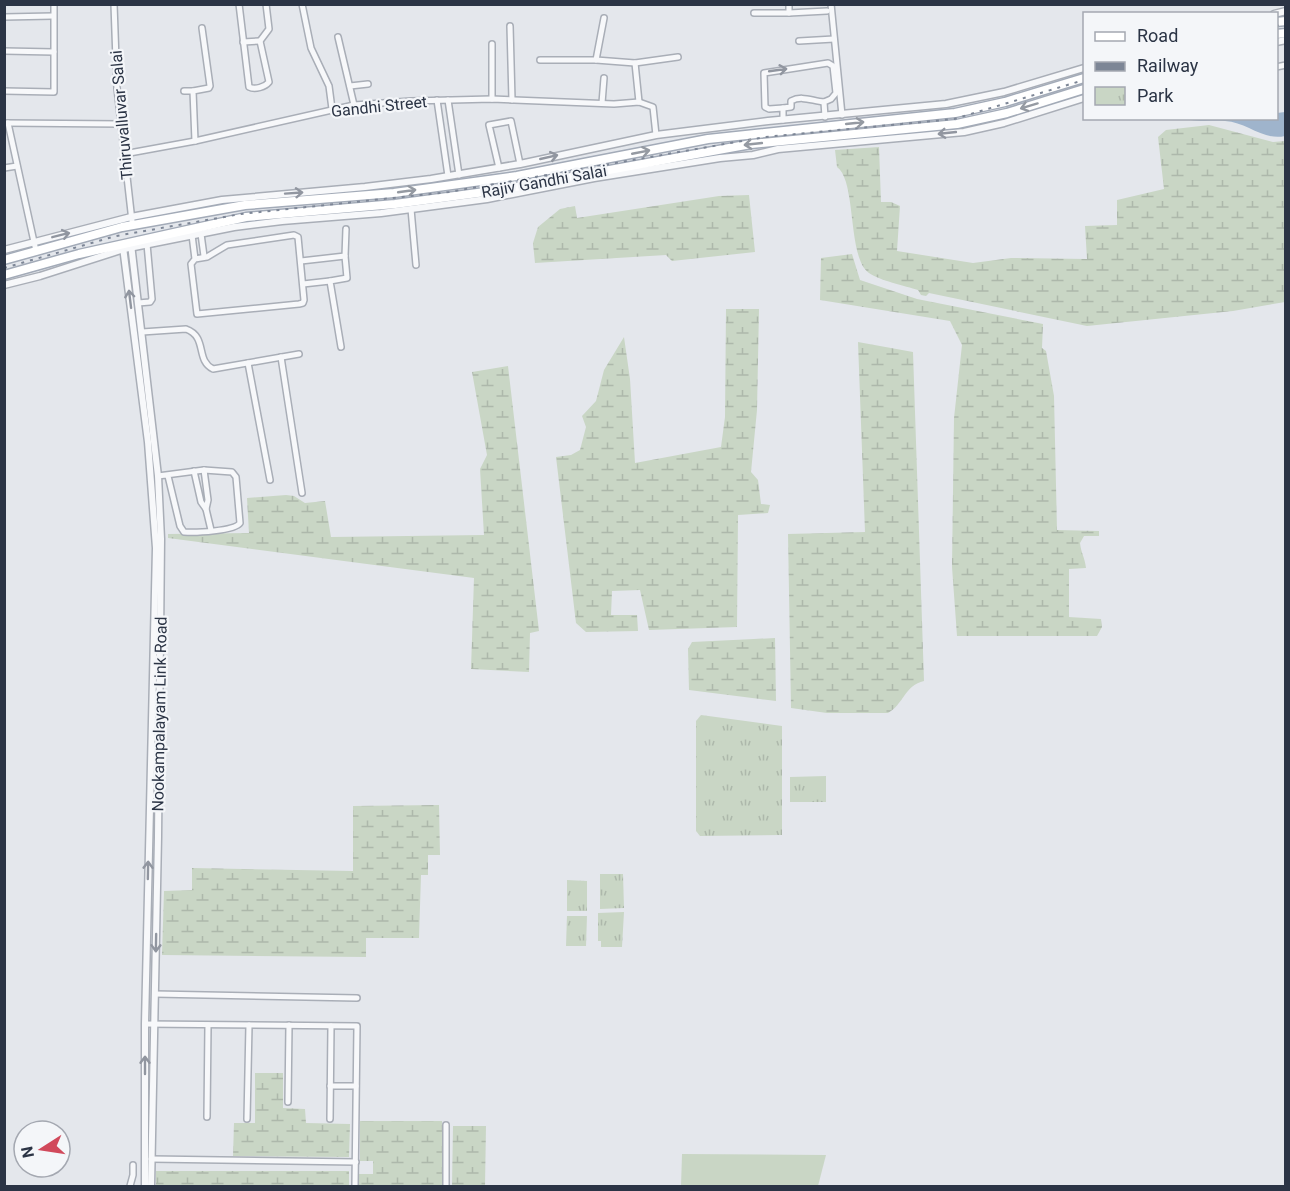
<svg xmlns="http://www.w3.org/2000/svg" width="1290" height="1191" font-family="Roboto,sans-serif">
  <defs>
    <pattern id="wetland-marsh" width="20" height="14" patternUnits="userSpaceOnUse" patternTransform="scale(1.5)"><rect width="20" height="14" fill="#c9d6c5"/><path d="M1 5h8M5 5V1M11 12h8M15 12V8" fill="none" stroke="#adb8ab"/></pattern>
    <pattern id="park-tufts" width="24" height="20" patternUnits="userSpaceOnUse" patternTransform="scale(1.5)"><rect width="24" height="20" fill="#c9d6c5"/><path d="M3 7l-1-3M5 7V3M7 7l1-3M15 17l-1-3M17 17v-4M19 17l1-3" fill="none" stroke="#adb8ab"/></pattern>
  </defs>
  <rect width="100%" height="100%" fill="#e4e7ec"/>
  <path fill="#c9d6c5" d="M682 1154 826 1155 818 1186H681Z"/>
  <g fill="url(#wetland-marsh)">
    <path d="M1209 125 1273 142 1285 141V302L1233 311 1087 326 929 293 926 296 921 295 918 290C906 286 878 280 869 273 847 258 857 181 837 167L835 150 879 147 881 202H891L900 206 897 251 973 263 1011 258 1087 259 1085 226 1117 225V200L1164 189 1158 137 1166 130Z"/>
    <path d="M749 195 755 252 672 261 666 255 535 263 533 243 538 227 560 209 575 206 577 218 719 196Z"/>
    <path d="M852 254 860 280 917 299 1043 324 1042 348 1046 351 1054 396 1057 530 1099 531V536H1084L1080 543C1081 553 1085 558 1086 568L1069 569V617L1101 619 1102 627 1097 636H957L952 567 954 418 962 345 950 321 820 300 821 258Z"/>
    <path d="M726 309H759L757 410 751 472 758 480 761 504 770 505 768 513 738 515 737 627 649 630 640 590 612 591 611 615H637L638 631 586 632 576 623 556 457 571 455 580 450 586 427 582 416 596 401 604 370 624 337 630 379 635 463 721 447 725 417Z"/>
    <path d="M858 342 913 352 924 681C905 685 903 705 888 713H827L791 708 788 534 865 532Z"/>
    <path d="M508 366 539 631 530 633 529 672 471 669 474 578 168 538V534L249 533 247 498 286 495 294 496 305 503 325 501 331 537 484 535 480 469 487 455 472 372Z"/>
    <path d="M775 638 776 701 689 690 688 649 692 642Z"/>
    <path d="M439 805 440 855H428V875H421L419 938H366V957L162 955 164 891 192 890V868L353 871V806Z"/>
    <path d="M255 1073H283V1108L305 1109 306 1123 350 1124 349 1157 233 1156 234 1123H255Z"/>
    <path d="M360 1121H442V1186H359V1174H373V1161H360Z"/>
    <path d="M453 1126H486L485 1186H452Z"/>
    <rect x="156" y="1171" width="193" height="15"/>
  </g>
  <g fill="url(#park-tufts)">
    <path d="M701 715 782 726V835L700 836 696 831V721Z"/>
    <path d="M826 776V802H790V777Z"/>
    <path d="M600 874H623L624 908 600 909Z"/>
    <path d="M567 880 587 881V911H567Z"/>
    <path d="M624 912 622 947H601V941H598V913Z"/>
    <path d="M567 916H587L586 946H566Z"/>
  </g>
  <path fill="#9fb4cc" d="M1285 112V136C1263 141 1247 122 1225 121 1214 120 1203 122 1191 120L1190 119 1276 118 1277 113Z"/>
  <g fill="none" stroke-linecap="round" stroke-linejoin="round">
    <g stroke="#a9aeb7" stroke-width="8">
      <g id="minor">
        <path d="M114 4 117 88 132 221"/>
        <path d="M239 4 249 87C255 90 265 87 269 82L260 41 269 29 266 4"/>
        <path d="M302 4 311 48 329 86 332 109"/>
        <path d="M831 4 842 115"/>
        <path d="M754 13H789V4"/>
        <path d="M789 13 827 11"/>
        <path d="M4 17 53 16"/>
        <path d="M510 26 512 100"/>
        <path d="M338 37 354 105"/>
        <path d="M799 41 834 39"/>
        <path d="M243 42 260 41"/>
        <path d="M4 51 54 52"/>
        <path d="M540 60H596L635 63 678 57"/>
        <path d="M596 60 604 18"/>
        <path d="M635 63 639 102"/>
        <path d="M1276 67 1286 65"/>
        <path d="M350 86 368 84"/>
        <path d="M4 91 54 92V4"/>
        <path d="M184 91H193"/>
        <path d="M492 99V44"/>
        <path d="M437 100 448 176"/>
        <path d="M448 100 459 175"/>
        <path d="M602 103 604 78"/>
        <path d="M783 108 791 107V101C802 95 812 101 824 102"/>
        <path d="M783 120V108L769 109 765 107 764 73 828 63 833 66 836 93 831 99 824 102 825 117"/>
        <path d="M5 123 121 124"/>
        <path d="M8 123 36 251"/>
        <path d="M195 141 193 91 209 88 210 86 202 28"/>
        <path d="M124 154 195 141 354 105 411 101 492 99 614 104 639 102 653 107 656 135"/>
        <path d="M4 168 17 166"/>
        <path d="M499 168 489 125 511 121 520 164"/>
        <path d="M411 209 416 265"/>
        <path d="M201 234 204 256"/>
        <path d="M192 235 195 259 191 264 197 314 299 304 303 303 304 300 298 237 294 235 227 245 207 257 195 259"/>
        <path d="M301 261 345 256 346 229"/>
        <path d="M303 284 330 281"/>
        <path d="M138 303 150 302 152 299 147 244"/>
        <path d="M142 332 186 329C208 337 195 360 213 369L299 354"/>
        <path d="M341 347 330 281 347 278 345 256"/>
        <path d="M281 357 302 493"/>
        <path d="M248 363 270 480"/>
        <path d="M194 471 201 502 206 509 208 500 204 470"/>
        <path d="M158 476 204 470 232 472 236 477 240 523C235 531 195 533 184 532L180 526 168 476"/>
        <path d="M206 509 211 530"/>
        <path d="M155 994 357 998"/>
        <path d="M145 1024 357 1026 355 1186"/>
        <path d="M330 1086H356"/>
        <path d="M288 1102 289 1025"/>
        <path d="M207 1117 208 1025"/>
        <path d="M247 1119 249 1025"/>
        <path d="M330 1119 331 1026"/>
        <path d="M446 1125V1186"/>
        <path d="M151 1159 356 1162"/>
        <path d="M130 1186 133 1175V1165"/>
      </g>
    </g>
    <g stroke="#a9aeb7" stroke-width="9">
      <g id="tertiary">
        <path d="M1274 14 1286 11"/>
        <path d="M1276 42 1286 40"/>
        <path d="M131 244 158 476 161 539 158 837 151 1186"/>
        <path d="M123 247 148 442 156 548 145 1024V1186"/>
        <path d="M4 250 131 217 222 200 365 187 431 179 520 164 656 135 768 121 946 104 1004 92 1084 68"/>
        <path d="M4 285 40 276 124 249 234 227 282 221 381 213 487 199 594 178 720 158 753 155 778 149 964 132 1004 123 1084 98"/>
      </g>
    </g>
    <g stroke="#a3abb8" stroke-width="11">
      <g id="primary">
        <path d="M1276 22 1286 21"/>
        <path d="M1276 34 1286 33"/>
        <path d="M4 260 122 227 245 205 394 193 517 176 708 139 955 113 1005 102 1084 78"/>
        <path d="M4 275 79 254 246 217 395 204 500 190 751 144 957 124 1007 113 1084 89"/>
      </g>
    </g>
    <use href="#minor" stroke="#f7f8fa" stroke-width="5"/>
    <use href="#tertiary" stroke="#f7f8fa" stroke-width="6"/>
    <use href="#primary" stroke="#fff" stroke-width="8"/>
    <g stroke="#7d8696" stroke-width="2" stroke-dasharray="3 6" stroke-linecap="butt">
      <path d="M1276 26 1286 24"/>
      <path d="M4 268 116 236 241 214 449 192 765 137 954 119 1084 80"/>
    </g>
  </g>
  <defs><path id="oneway-shaft" d="M-6 0H5M1.5-3L5.5 0L1.5 3" fill="none" stroke-width="1.6" stroke-linecap="round" stroke-linejoin="round" transform="scale(1.5)"/></defs>
  <g stroke="#9196a0">
    <use href="#oneway-shaft" transform="translate(778 70) rotate(-8)"/>
    <use href="#oneway-shaft" transform="translate(947 133) rotate(174)"/>
    <use href="#oneway-shaft" transform="translate(549 157) rotate(-13)"/>
    <use href="#oneway-shaft" transform="translate(294 193) rotate(-4)"/>
    <use href="#oneway-shaft" transform="translate(61 235) rotate(-14)"/>
    <use href="#oneway-shaft" transform="translate(130 299) rotate(-97)"/>
    <use href="#oneway-shaft" transform="translate(148 870) rotate(-89)"/>
    <use href="#oneway-shaft" transform="translate(156 943) rotate(91)"/>
    <use href="#oneway-shaft" transform="translate(145 1065) rotate(-90)"/>
  </g>
  <g stroke="#959aa2">
    <use href="#oneway-shaft" transform="translate(1029 106) rotate(163)"/>
    <use href="#oneway-shaft" transform="translate(855 123) rotate(-6)"/>
    <use href="#oneway-shaft" transform="translate(753 144) rotate(174)"/>
    <use href="#oneway-shaft" transform="translate(641 152) rotate(-11)"/>
    <use href="#oneway-shaft" transform="translate(407 191) rotate(-8)"/>
  </g>
  <g text-anchor="middle" stroke-width="4.5" stroke-linejoin="round" paint-order="stroke">
    <g font-size="16" fill="#2b3445" stroke="#f4f6f9">
      <text transform="translate(379 106) rotate(-6)" y="6">Gandhi Street</text>
      <text transform="translate(121 115) rotate(-95)" y="6">Thiruvalluvar Salai</text>
      <text transform="translate(544 181) rotate(-10)" y="6">Rajiv Gandhi Salai</text>
      <text transform="translate(159 714) rotate(-89)" y="6">Nookampalayam Link Road</text>
    </g>
  </g>
  <rect width="1290" height="1191" fill="none" stroke="#2b3445" stroke-width="12"/>
  <rect x="1083" y="12" width="195" height="108" fill="#f4f6f9" stroke="#a4a8b1" stroke-width="1.5"/>
  <rect x="1095" y="32" width="30" height="9" fill="#ffffff" stroke="#a4a8b1" stroke-width="1.5"/>
  <text x="1137" y="42" font-size="18" fill="#2b3445">Road</text>
  <rect x="1095" y="62" width="30" height="9" fill="#7d8696" stroke="#a4a8b1" stroke-width="1.5"/>
  <text x="1137" y="72" font-size="18" fill="#2b3445">Railway</text>
  <rect x="1095" y="87" width="30" height="18" fill="url(#park-tufts)" stroke="#a4a8b1" stroke-width="1.5"/>
  <text x="1137" y="102" font-size="18" fill="#2b3445">Park</text>
  <g transform="translate(42 1149) rotate(258)"><circle r="28" fill="#f4f6f9" stroke="#a4a8b1" stroke-width="1.5"/>
  <path d="M0-4.5L10 22L0 15L-10 22Z" fill="#d1495b"/>
  <text y="-9" font-size="16" font-weight="bold" text-anchor="middle" fill="#2b3445">N</text>
  </g>
</svg>
